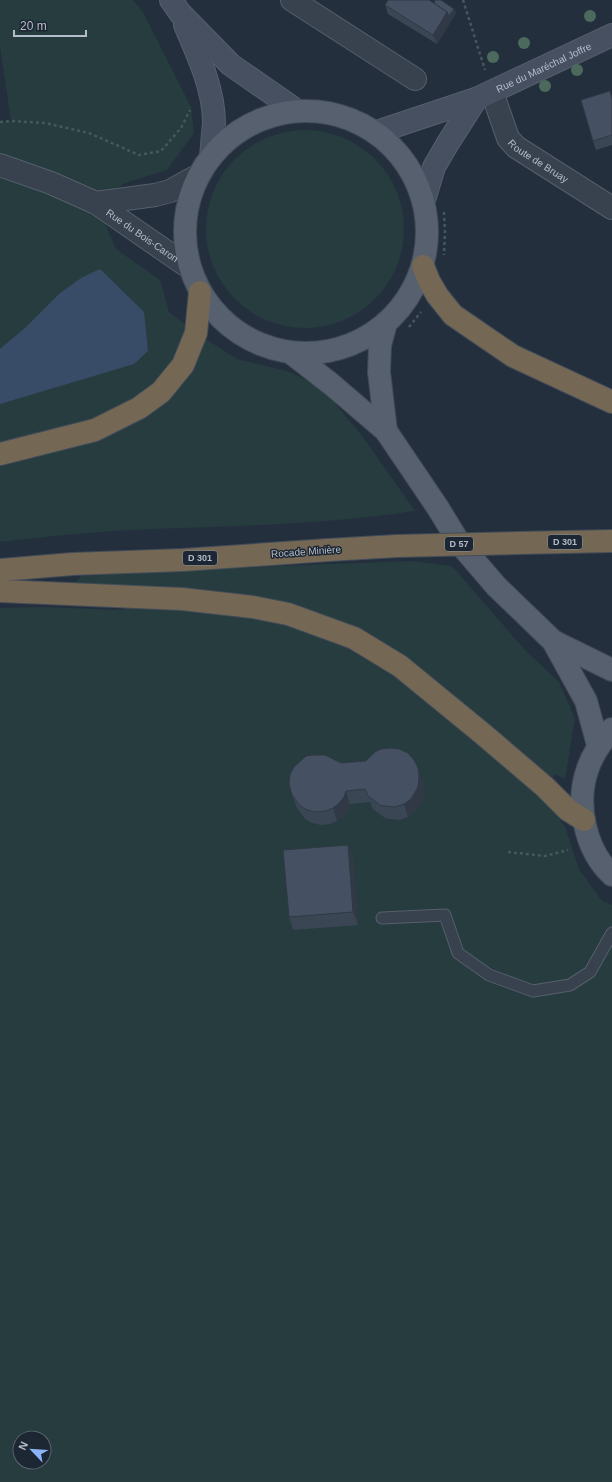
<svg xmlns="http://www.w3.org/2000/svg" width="612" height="1482" font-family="Helvetica,sans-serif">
  <rect width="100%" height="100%" fill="#242f3e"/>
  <g fill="#263c3f" fill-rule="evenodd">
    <path d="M0 0H133L143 12 191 107 194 133 167 170 125 183 96 203 116 249 160 280 169 312 196 333 237 359 287 371 321 387 363 437 415 511C328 524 240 526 152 529 101 531 50 536 0 542V122L11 121 0 46Z"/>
    <circle cx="305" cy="229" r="99"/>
    <path d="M412 561 452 566 525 650 559 682 575 718 565 779 555 774 542 794 565 827 579 869 602 901 612 905V1482H0V608L39 607 124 610 113 587 75 584 81 576 201 569ZM20 1438H44V1462H20Z"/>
  </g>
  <path fill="#394c67" d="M100 269 144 312 148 351 134 364 0 404V349L25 328 59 294 81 278Z"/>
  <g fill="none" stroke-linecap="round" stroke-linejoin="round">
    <g stroke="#565f6c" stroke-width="13">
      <path id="lane" d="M382 918 445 915 458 953 489 975 533 991 570 985 590 972 612 933"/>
    </g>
    <g stroke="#565f6c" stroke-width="24">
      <g id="street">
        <path d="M292 0 415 79"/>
        <path id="s1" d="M492 92 508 138 516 147 612 208"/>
        <path id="s2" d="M0 165 51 183 96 203 190 268"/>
        <path d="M96 203 155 195 170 191 199 175"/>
      </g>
    </g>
    <g stroke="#565f6c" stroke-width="24">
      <g id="secondary">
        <path d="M171 0 180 13 231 65 296 110"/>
        <path d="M185 25C198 55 214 89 214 123 213 134 212 146 211 157"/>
        <path id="s3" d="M377 132 476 99 612 35"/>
        <path d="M424 200 434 167 448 143 476 99"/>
      </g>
    </g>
    <g stroke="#414a57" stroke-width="24">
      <g id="primary">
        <circle cx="306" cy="232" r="121"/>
        <path d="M290 352 331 384 386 431 438 508 460 544 496 586 553 641 586 701 598 745"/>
        <path d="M386 431 379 372 380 345 386 323"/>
        <path d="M553 641 612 670"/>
        <path d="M612 729C602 741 593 753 588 768 575 803 585 850 612 875"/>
      </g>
    </g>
    <g stroke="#434c59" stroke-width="24">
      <g id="highway">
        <path d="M423 266 429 281 437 295 453 315 513 356 612 402"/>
        <path d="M0 454 95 430 139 408 161 392 183 365 196 333 200 292"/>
        <path d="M518 543 612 541"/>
        <path d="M0 570 72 564 183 560 328 550"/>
        <path d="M0 591 182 599 253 607 288 614 354 638 400 666 483 734 545 787 568 810 584 820"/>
      </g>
    </g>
    <g stroke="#44595c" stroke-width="2.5" stroke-dasharray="3 3" stroke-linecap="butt">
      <path d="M463 0 485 70"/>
      <path d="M0 122 11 121 45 123 89 133 139 155 161 151 181 128 190 110"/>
      <path d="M444 212 445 232 444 255"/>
      <path d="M409 327 421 312"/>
      <path d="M508 852 545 856 568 850"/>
    </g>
    <use href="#lane" stroke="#38414e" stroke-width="11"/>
    <use href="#street" stroke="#38414e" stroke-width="22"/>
    <use href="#secondary" stroke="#465061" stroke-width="22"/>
    <use href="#primary" stroke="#56606e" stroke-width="22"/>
    <use href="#highway" stroke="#746855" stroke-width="22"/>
    <g stroke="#434c59" stroke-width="24" stroke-linecap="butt">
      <path id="highway-bridge" d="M328 550 397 546 518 543"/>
    </g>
    <use href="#highway-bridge" stroke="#746855" stroke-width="22"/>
  </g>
  <g fill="#4b6a5d">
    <circle cx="590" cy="16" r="6"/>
    <circle cx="524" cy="43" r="6"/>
    <circle cx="493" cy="57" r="6"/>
    <circle cx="577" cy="70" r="6"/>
    <circle cx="545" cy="86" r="6"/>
  </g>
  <g fill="#3b4654">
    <path d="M434 3 454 9 456 13 437 44 388 14 385 5Z"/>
    <path d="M612 99V145L596 150 593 141Z"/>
    <path d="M366 761 423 781 424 789 423 800 415 812 408 817 400 820 390 819 385 818 373 809 370 802 350 804 349 810 344 816 337 821 330 824 321 825 312 823 305 819 297 808 292 795 341 763Z"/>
    <path d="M348 845 353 858 358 925 293 930 289 917Z"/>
  </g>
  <g fill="#303945">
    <path d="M454 9 456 13 437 44 433 35 447 12Z"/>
    <path d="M418 768 423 781 424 789 423 800 415 812 408 817 404 804Z"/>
    <path d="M346 791 350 804 349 810 344 816 337 821 333 808Z"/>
    <path d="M348 845 353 858 358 925 353 912Z"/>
  </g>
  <g fill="#455162" stroke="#303945">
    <path d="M388 0H429L447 12 433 35 385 5Z"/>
    <path d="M435 0H441L454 9 449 16 447 12 434 3Z"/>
    <path d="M610 91 612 99V135L593 141 581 100Z"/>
    <path d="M391 748 399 749 408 753 414 760 418 768 419 776 418 787 411 799 404 804 395 807 385 806 380 805 368 796 365 789 346 791 344 797 339 803 333 808 325 811 316 812 307 810 300 806 292 795 289 784 290 774 294 767 306 756 314 755H325L341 763 366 761 375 752 381 749Z"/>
    <path d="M348 845 353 912 289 917 283 850Z"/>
  </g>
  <g text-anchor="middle" stroke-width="3" stroke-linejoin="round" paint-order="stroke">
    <g fill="#1d2633" stroke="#878f9c" stroke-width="1">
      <rect x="548" y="535" width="34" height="14" rx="3"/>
      <rect x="445" y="537" width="28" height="14" rx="3"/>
      <rect x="183" y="551" width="34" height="14" rx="3"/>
    </g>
    <g font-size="9" font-weight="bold" fill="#b4bcc9">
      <text x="565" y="545">D 301</text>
      <text x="459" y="547">D 57</text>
      <text x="200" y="561">D 301</text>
    </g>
    <g font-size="10" fill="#b4bcc9" stroke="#1d2633">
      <text dy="4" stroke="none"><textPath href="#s3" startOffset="179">Rue du Maréchal Joffre</textPath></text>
      <text dy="4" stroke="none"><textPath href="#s1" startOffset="87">Route de Bruay</textPath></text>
      <text dy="4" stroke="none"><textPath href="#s2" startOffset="160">Rue du Bois-Caron</textPath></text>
      <text transform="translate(306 551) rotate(-4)" y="4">Rocade Minière</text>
    </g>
  </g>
  <g transform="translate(32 1450) rotate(295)"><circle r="19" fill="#1d2633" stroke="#59626f"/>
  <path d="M0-3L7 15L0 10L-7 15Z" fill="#8ab4f8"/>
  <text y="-6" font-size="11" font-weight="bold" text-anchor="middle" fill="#b4bcc9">N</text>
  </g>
  <path d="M14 30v6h72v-6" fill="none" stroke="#b4bcc9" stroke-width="2"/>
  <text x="20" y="30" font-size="12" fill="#b4bcc9" stroke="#1d2633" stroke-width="3" paint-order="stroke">20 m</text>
</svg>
